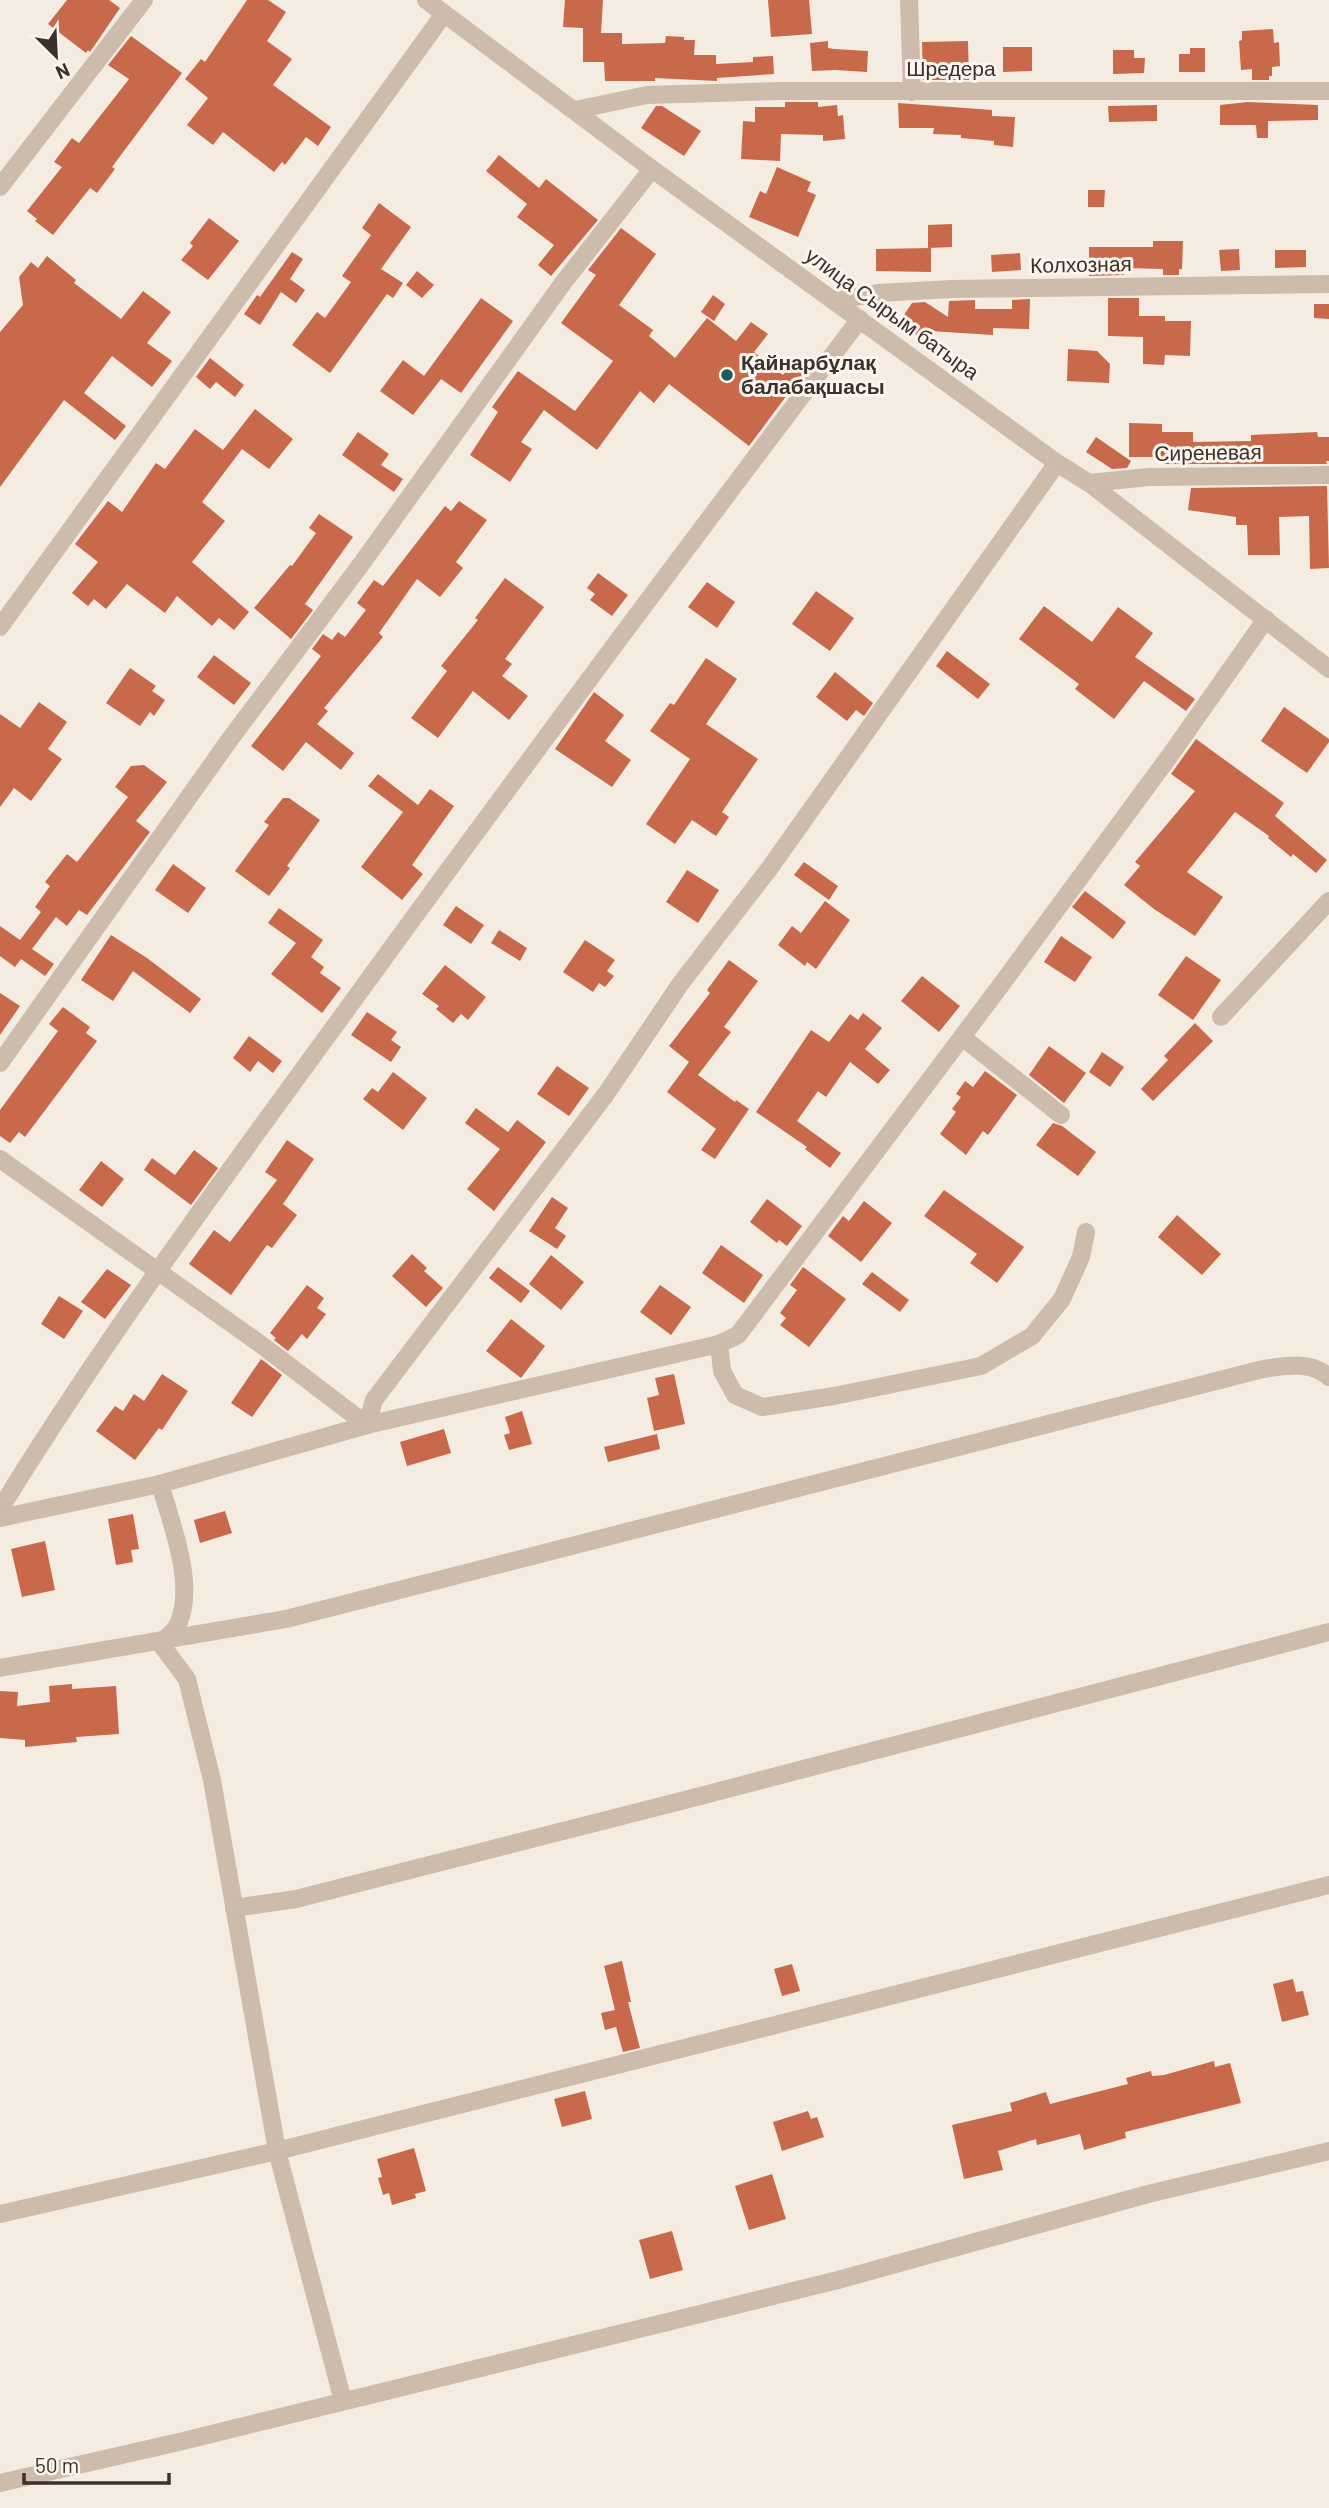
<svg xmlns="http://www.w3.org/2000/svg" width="1329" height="2508" font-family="Barlow,sans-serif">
  <rect width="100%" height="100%" fill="#f4ebe1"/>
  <g fill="#c8694b">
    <path d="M67 0H109L120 8 90 52 88 50 86 53 48 24Z"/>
    <path d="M247 0H268L286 12 267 41 292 59 273 85 331 127 318 146 306 137 285 165 282 162 274 172 223 132 213 145 187 125 208 98 185 79 201 59 205 62Z"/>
    <path d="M565 0H603L601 33H622V44L665 43 666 36 684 37V40H695L694 55H716V64L753 62V57L773 56 774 74 717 78V81L655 78V81H605L604 62H583V28L563 27Z"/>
    <path d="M768 0H809L812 34 771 37Z"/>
    <path d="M1273 29 1274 43 1279 42 1280 66 1272 67V76H1269V80H1252V69L1241 70 1239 41 1242 40V31Z"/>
    <path d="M131 36 182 73 112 167 115 169 97 193 90 188 53 235 35 221 37 219 27 211 62 167 54 162 72 138 79 143 129 79 108 65Z"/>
    <path d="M828 41V48L834 49 868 51 867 72 835 70 812 71 810 43Z"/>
    <path d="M968 41 969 80H923L922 42Z"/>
    <path d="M1003 47H1032V71L1003 72Z"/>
    <path d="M1190 48H1205V72H1179V54H1190Z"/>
    <path d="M1113 50H1134V58H1145L1144 73 1113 74Z"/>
    <path d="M785 102H818V107L837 105 838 116 843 115 845 139 823 141V135L781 134 780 161 741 159 743 121 755 122V107H785Z"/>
    <path d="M1248 102 1318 105V120L1268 121V138H1257L1256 125H1220V105Z"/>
    <path d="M898 103 992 110V116L1015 117 1013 147 994 145V141L961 138V135L933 134 934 128H899Z"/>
    <path d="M1157 105V121L1109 122 1108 106Z"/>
    <path d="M656 106H662L701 131 684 156 641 128Z"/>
    <path d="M499 155 539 188 546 179 598 220 551 276 538 265 554 245 517 217 527 204 486 171Z"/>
    <path d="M777 167 811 182 807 191 816 195 798 237 749 217 760 191 766 194Z"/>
    <path d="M1088 190H1105L1104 207H1088Z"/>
    <path d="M379 203 411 227 381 269 403 283 393 298 387 294 330 373 292 345 317 312 325 318 351 282 342 276 371 235 362 228Z"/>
    <path d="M209 218 239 241 208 280 181 260 193 246 190 243Z"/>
    <path d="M952 224V247L928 248V225Z"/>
    <path d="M621 228 656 254 619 305 653 330 649 336 675 358 707 318 736 341 751 322 768 334 754 352 783 375 795 358 808 367 749 446 669 384 654 403 640 391 597 450 544 410 521 442 532 449 510 482 470 455 498 412 492 407 518 371 575 411 613 361 561 323 596 275 588 270Z"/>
    <path d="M1153 241H1183L1182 269H1179V275H1163V269L1124 268V275L1089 276V247H1153Z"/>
    <path d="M931 248V272L876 271V249Z"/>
    <path d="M1239 249 1240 270 1221 271 1219 250Z"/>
    <path d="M1275 250H1306V267L1275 268Z"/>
    <path d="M292 252 303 259 290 279 305 290 296 303 281 292 260 325 244 314 257 295 260 297Z"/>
    <path d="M1020 253 1021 270 992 272 991 255Z"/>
    <path d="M47 256 76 280 74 283 121 319 143 291 171 312 147 343 172 361 152 387 112 356 84 393 126 426 115 440 64 400 0 487V332L23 305 19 277 31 262 38 268Z"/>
    <path d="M417 271 434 285 422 298 406 285Z"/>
    <path d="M713 295 725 304 714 321 701 312Z"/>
    <path d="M481 298 513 321 461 393 441 379 413 415 380 391 403 360 424 376Z"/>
    <path d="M1108 298H1139V316H1165V321H1191L1190 356 1165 355 1164 365 1143 364V337L1108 336Z"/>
    <path d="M1030 299 1029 329 993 328V335L930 331 924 340 903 326 902 318 912 303 925 302 948 317 949 301 975 300V309H1012V300Z"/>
    <path d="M1314 304H1329V319L1314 318Z"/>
    <path d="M1068 349 1097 351 1110 364 1109 383 1067 381Z"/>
    <path d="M210 358 244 385 235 397 216 382 210 389 196 377Z"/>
    <path d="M255 409 293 439 269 469 242 449 202 502 225 521 192 562 249 612 234 630 219 618 212 626 177 596 165 613 127 584 106 609 94 599 88 606 72 593 98 562 75 544 108 501 122 512 156 463 165 469 195 429 223 450Z"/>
    <path d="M1129 423 1162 424V432H1193V442L1251 441V435L1317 432 1318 437H1329V461H1326L1327 464H1164V457H1129Z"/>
    <path d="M358 432 389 454 381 465 403 479 394 492 342 455Z"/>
    <path d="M1096 437 1131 461 1127 468 1112 469 1086 452Z"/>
    <path d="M1327 486 1329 568 1310 569 1309 516 1279 517 1280 555H1248L1247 525H1236V517L1188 510 1191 488Z"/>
    <path d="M459 501 487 520 456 562 463 568 440 597 417 579 379 633 383 637 324 708 328 711 317 724 354 753 341 770 306 742 283 771 251 746 321 656 312 649 323 634 332 640 338 632 345 637 366 610 357 603 374 580 383 586 445 506 451 511Z"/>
    <path d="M319 514 353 537 305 604 313 610 291 639 254 608 290 565 292 566 316 533 309 528Z"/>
    <path d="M598 573 628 595 612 616 590 600 595 594 587 588Z"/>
    <path d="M505 578 544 607 505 659 512 664 502 676 528 696 509 720 473 691 438 738 411 718 447 671 441 666 478 620 475 618Z"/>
    <path d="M707 582 735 602 717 628 688 607Z"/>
    <path d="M816 591 854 618 830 651 792 624Z"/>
    <path d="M1044 606 1092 642 1118 607 1153 633 1135 657 1195 699 1186 711 1144 681 1114 719 1075 689 1079 684 1019 639Z"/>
    <path d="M947 651 990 684 978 699 936 666Z"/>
    <path d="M214 655 251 683 234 705 197 677Z"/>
    <path d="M706 658 737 679 706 724 758 759 722 812 729 817 716 836 692 820 675 844 646 824 690 759 650 731 670 703 674 705Z"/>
    <path d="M130 668 156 686 152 691 165 700 154 716 150 712 140 726 106 703Z"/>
    <path d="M835 672 873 703 864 716 856 710 847 721 816 697Z"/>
    <path d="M594 692 624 715 605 741 631 760 612 787 555 749Z"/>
    <path d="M39 702 67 722 48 749 62 759 31 801 14 788 0 807V714L20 728Z"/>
    <path d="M1284 707 1329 739V742L1307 773 1261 741Z"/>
    <path d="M1196 739 1284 803 1275 816 1327 860 1316 873 1293 854 1291 857 1268 838 1269 836 1235 812 1187 872 1223 897 1195 936 1154 909 1124 885 1140 866 1135 862 1195 791 1171 774Z"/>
    <path d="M144 765 167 782 136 821 150 832 87 915 79 910 67 926 56 917 32 949 54 964 45 976 21 959 15 967 0 956V926L20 940 41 912 35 907 50 886 45 882 67 854 77 862 128 797 115 787 131 766Z"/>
    <path d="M378 774 418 805 430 789 454 806 412 865 423 874 402 900 361 867 403 812 368 786Z"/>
    <path d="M283 798H289L320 820 287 866 290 868 269 896 235 871 269 825 264 822Z"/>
    <path d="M804 862 838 886 829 900 794 875Z"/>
    <path d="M173 864 206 888 188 913 155 890Z"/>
    <path d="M687 870 719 890 698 923 666 902Z"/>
    <path d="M1085 891 1126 922 1113 939 1072 907Z"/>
    <path d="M825 901 850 920 816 969 807 962 805 966 778 945 792 926 801 933Z"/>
    <path d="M456 906 484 925 471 944 443 925Z"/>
    <path d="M279 908 323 940 311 957 324 967 320 973 341 988 322 1013 271 974 296 943 268 923Z"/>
    <path d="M499 930 527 948 520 961 491 943Z"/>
    <path d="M111 935 147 958 201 999 190 1013 133 971 113 1001 81 980Z"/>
    <path d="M1061 936 1092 957 1075 982 1044 962Z"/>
    <path d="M585 940 615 960 607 971 614 976 605 987 599 983 593 992 563 972Z"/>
    <path d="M1186 956 1221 980 1193 1020 1158 995Z"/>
    <path d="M729 960 758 981 724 1027 731 1032 698 1075 735 1102 736 1100 749 1109 715 1159 701 1150 716 1129 667 1092 689 1062 669 1046 710 993 707 990Z"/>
    <path d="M445 965 486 997 468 1020 461 1014 453 1023 436 1009 439 1006 422 994Z"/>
    <path d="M922 976 960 1006 939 1032 901 1001Z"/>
    <path d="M0 993 20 1006 0 1035Z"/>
    <path d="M63 1007 90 1027 86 1033 97 1041 25 1137 19 1132 10 1143 0 1136V1110L58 1031 49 1024Z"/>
    <path d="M367 1012 397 1032 391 1040 401 1047 391 1062 351 1035Z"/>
    <path d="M863 1013 882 1028 865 1049 890 1070 878 1084 850 1062 826 1097 818 1091 797 1121 841 1153 830 1168 805 1149 807 1147 756 1112 811 1030 829 1042 850 1014 858 1020Z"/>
    <path d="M1195 1023 1213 1041 1153 1101 1141 1089 1168 1060 1164 1056Z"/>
    <path d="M249 1036 282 1061 273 1073 258 1061 250 1072 233 1058Z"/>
    <path d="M1049 1046 1086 1073 1064 1103 1029 1075Z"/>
    <path d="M1102 1052 1124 1067 1110 1087 1089 1072Z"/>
    <path d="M557 1066 589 1088 569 1116 537 1094Z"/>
    <path d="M985 1071 1017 1095 988 1135 983 1131 966 1155 940 1134 956 1112 952 1109 961 1097 956 1094 965 1081 973 1087Z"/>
    <path d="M393 1072 427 1098 403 1130 363 1099 372 1088 378 1092Z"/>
    <path d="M476 1108 508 1132 517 1120 546 1142 494 1211 467 1189 500 1149 465 1123Z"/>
    <path d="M1053 1123 1062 1126 1096 1152 1078 1176 1036 1145Z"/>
    <path d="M287 1140 314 1159 283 1204 297 1215 272 1248 267 1245 231 1295 189 1264 214 1230 230 1242 277 1180 265 1172Z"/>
    <path d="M194 1150 218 1168 191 1205 144 1170 152 1158 175 1175Z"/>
    <path d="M101 1161 124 1179 102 1207 79 1190Z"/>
    <path d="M944 1190 1024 1247 997 1283 970 1263 977 1254 924 1216Z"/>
    <path d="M552 1197 568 1208 555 1228 566 1236 557 1249 529 1231Z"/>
    <path d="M767 1199 802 1226 787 1246 779 1240 777 1243 750 1222Z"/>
    <path d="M864 1201 892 1223 861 1262 828 1236 843 1216 849 1221Z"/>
    <path d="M1177 1215 1221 1254 1202 1275 1158 1237Z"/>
    <path d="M721 1245 763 1275 744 1303 702 1273Z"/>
    <path d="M412 1254 427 1268 424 1271 443 1288 426 1307 392 1276Z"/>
    <path d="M551 1255 584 1282 561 1310 529 1284Z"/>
    <path d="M498 1267 530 1291 521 1303 489 1278Z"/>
    <path d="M803 1267 846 1299 809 1347 780 1325 786 1318 780 1313 797 1290 790 1285Z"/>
    <path d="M107 1269 131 1285 105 1319 81 1302Z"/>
    <path d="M872 1272 909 1300 900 1312 862 1284Z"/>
    <path d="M307 1285 324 1298 317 1308 326 1314 307 1339 302 1334 288 1351 274 1340 276 1338 270 1333Z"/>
    <path d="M660 1285 691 1307 671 1335 640 1312Z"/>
    <path d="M59 1296 83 1311 64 1339 41 1324Z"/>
    <path d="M511 1319 545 1346 521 1378 486 1351Z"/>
    <path d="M261 1359 282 1375 252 1417 231 1403Z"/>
    <path d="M162 1374 188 1391 162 1430 159 1428 135 1460 96 1431 115 1406 123 1411 134 1394 144 1401Z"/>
    <path d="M674 1374 685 1424 654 1431 647 1398 659 1395 655 1378Z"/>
    <path d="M522 1411 532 1444 509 1450 504 1435 510 1433 505 1417Z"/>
    <path d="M444 1429 451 1453 407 1466 400 1442Z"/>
    <path d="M657 1434 660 1449 608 1462 604 1447Z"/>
    <path d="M225 1511 232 1533 200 1543 194 1520Z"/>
    <path d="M133 1514 139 1549 131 1550 133 1562 116 1565 108 1519Z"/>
    <path d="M45 1541 55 1590 22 1597 11 1549Z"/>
    <path d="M72 1684V1689L116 1686 119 1734 76 1737 77 1742 25 1747V1740L0 1738V1691L18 1692 17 1706 50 1702 49 1686Z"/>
    <path d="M622 1961 631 2002H628L640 2048 623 2052 616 2027 605 2030 601 2013 615 2010 604 1966Z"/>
    <path d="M792 1964 800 1991 782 1996 774 1969Z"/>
    <path d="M1293 1979 1296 1992 1303 1991 1309 2015 1282 2022 1273 1984Z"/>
    <path d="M1214 2061 1215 2067 1230 2063 1241 2103 1125 2132 1126 2138 1084 2150 1080 2134 1037 2145 1036 2139 998 2151 1003 2170 964 2179 952 2125 1012 2111 1010 2103 1046 2092 1050 2104 1128 2084 1126 2078 1151 2071 1152 2076 1164 2075Z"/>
    <path d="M585 2091 592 2119 562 2127 554 2099Z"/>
    <path d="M808 2111 811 2119 817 2117 824 2137 782 2151 773 2122Z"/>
    <path d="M414 2148 426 2191 415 2194 416 2198 392 2205 389 2193 383 2195 378 2178 382 2177 377 2159Z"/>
    <path d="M772 2174 786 2219 749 2230 735 2186Z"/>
    <path d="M672 2231 683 2270 650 2279 639 2240Z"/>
  </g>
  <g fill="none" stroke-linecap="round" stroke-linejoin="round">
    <g stroke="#cdbbac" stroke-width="18">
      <path d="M426 0 652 169 1057 463 1089 483 1329 669"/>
      <path d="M909 0 912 92"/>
      <path d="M575 110 647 95 780 91H1329"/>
      <path d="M0 187 144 0"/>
      <path d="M834 301 878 293 952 289 1329 284"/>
      <path d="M1089 483 1149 477 1329 475"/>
      <path d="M0 627 444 14"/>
      <path d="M1221 1017 1329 901"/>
      <path d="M962 1037 1061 1115"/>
      <path d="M0 1063 228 742 362 563 563 283 652 169"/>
      <path d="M0 1159 263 1346 367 1425"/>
      <path d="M719 1344 722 1371 735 1395 762 1407 834 1396 981 1366 1032 1336 1062 1299 1081 1257 1086 1232"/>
      <path d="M367 1425 374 1400 606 1094 681 983 769 869 1057 463"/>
      <path d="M160 1484C171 1523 198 1589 176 1628 173 1633 165 1638 160 1643"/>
      <path d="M0 1509C106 1337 226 1175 345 1012 514 779 686 548 860 319"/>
      <path d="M0 1518 160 1484 367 1425 719 1344 738 1335 998 989 1171 754 1266 619"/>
      <path d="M160 1643 187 1679 212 1780 277 2151 343 2401"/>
      <path d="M0 1668 286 1619 1263 1369C1286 1366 1310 1360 1329 1377"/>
      <path d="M234 1908 296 1899 685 1800 1329 1632"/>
      <path d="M0 2214 277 2151 1329 1885"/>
      <path d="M0 2483 183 2441 838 2280 1148 2194 1329 2151"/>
    </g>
  </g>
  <circle fill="#1f5a5e" stroke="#fbf5ee" stroke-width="2.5" cx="727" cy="375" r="7"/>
  <g text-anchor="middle" stroke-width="6" stroke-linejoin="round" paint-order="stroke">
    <g font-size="21" fill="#3b302b" stroke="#fbf5ee">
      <text x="951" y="76">Шредера</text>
      <text transform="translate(1081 265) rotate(-1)" y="7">Колхозная</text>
      <text transform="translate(892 314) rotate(36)" y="7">улица Сырым батыра</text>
      <text transform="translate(1208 453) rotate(-1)" y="7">Сиреневая</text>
    </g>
    <g font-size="21" font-weight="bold" fill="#3b302b" stroke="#fbf5ee" text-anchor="start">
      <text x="741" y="370">Қайнарбұлақ<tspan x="741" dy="24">балабақшасы</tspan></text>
    </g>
  </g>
  <g transform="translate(56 56) rotate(156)" stroke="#fbf5ee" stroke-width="5" paint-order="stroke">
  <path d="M0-5L12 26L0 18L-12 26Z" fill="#3b302b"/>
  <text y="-10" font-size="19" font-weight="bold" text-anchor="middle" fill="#3b302b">N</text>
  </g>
  <path d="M24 2473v10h145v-10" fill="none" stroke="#3b302b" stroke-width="3.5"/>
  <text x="35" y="2473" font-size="21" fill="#3b302b" stroke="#fbf5ee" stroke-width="5" paint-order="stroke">50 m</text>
</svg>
